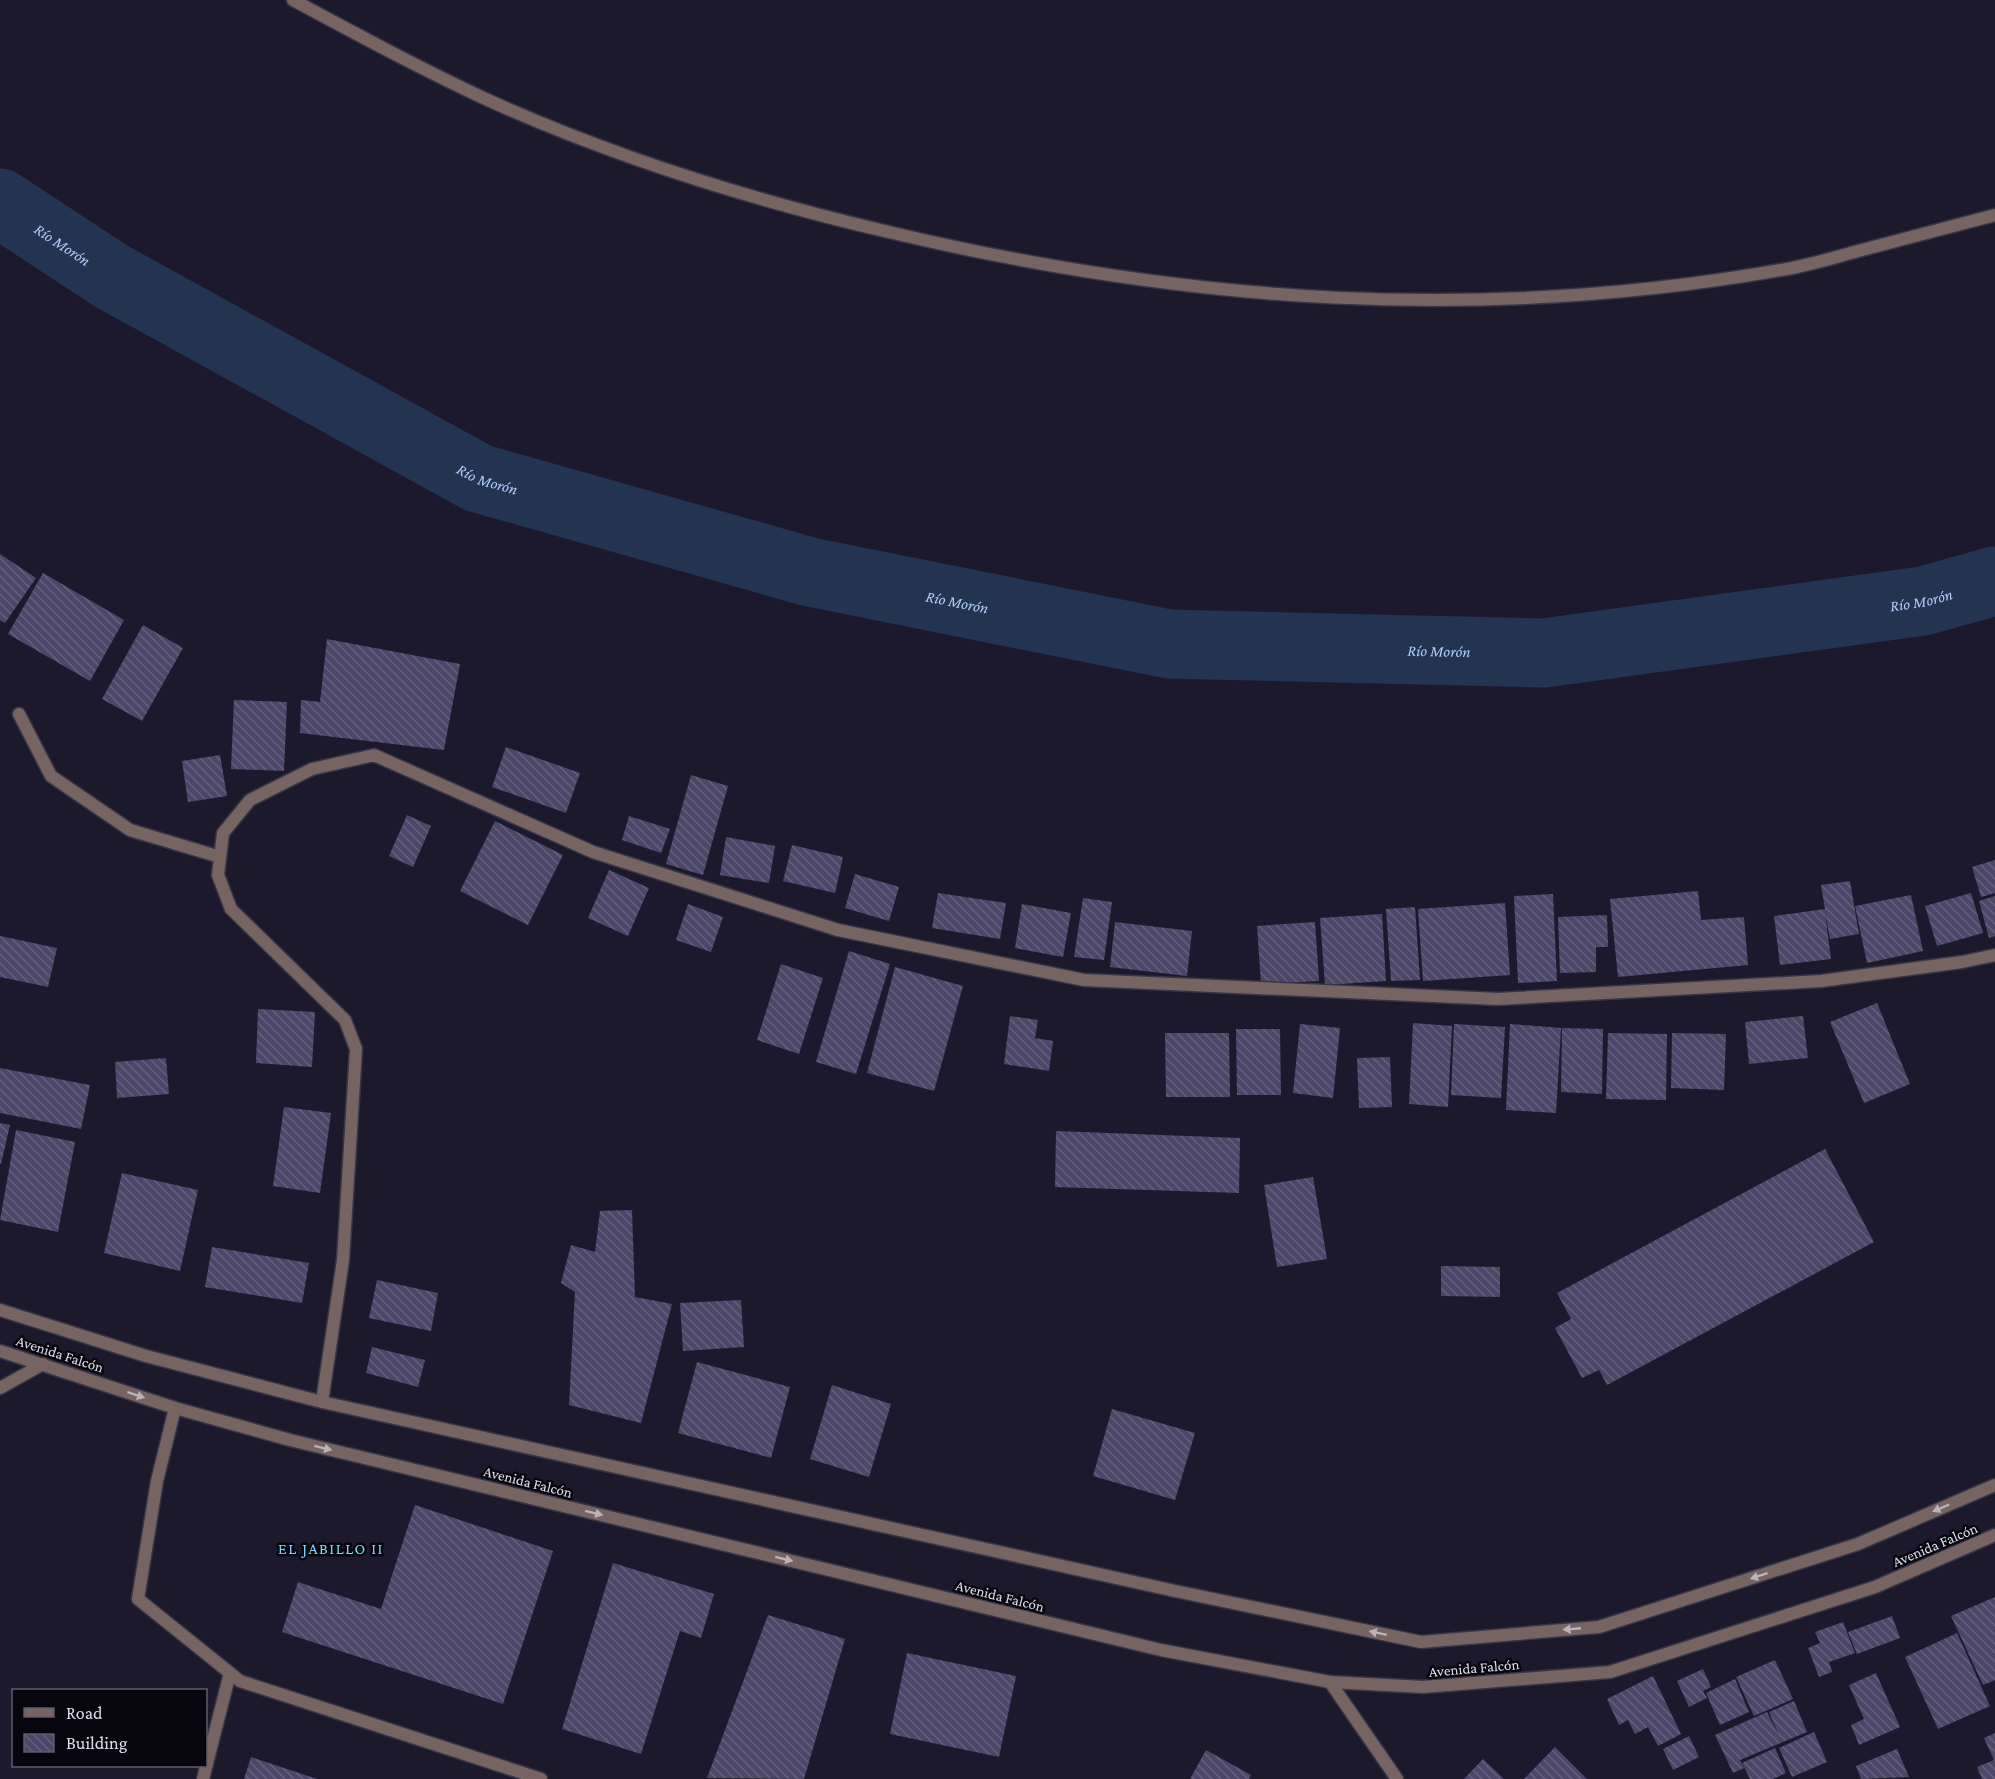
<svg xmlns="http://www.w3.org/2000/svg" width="1995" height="1779" font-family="'Crimson Pro',serif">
  <defs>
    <pattern id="building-back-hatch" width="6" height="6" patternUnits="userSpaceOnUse" patternTransform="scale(1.5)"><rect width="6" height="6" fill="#4c4668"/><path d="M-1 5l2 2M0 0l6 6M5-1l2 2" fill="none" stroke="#66607e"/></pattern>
  </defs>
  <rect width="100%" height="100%" fill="#1d192d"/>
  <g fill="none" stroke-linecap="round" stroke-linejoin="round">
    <path stroke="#223450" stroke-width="69" id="s1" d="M0 203 111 276 478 478 810 572 1169 644 1544 653 1923 601 1995 581"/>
  </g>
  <g fill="url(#building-back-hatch)">
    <path d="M0 554 36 578 5 623 0 620Z"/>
    <path d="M43 573 124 620 90 681 8 634Z"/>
    <path d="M143 625 183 648 142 721 102 699Z"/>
    <path d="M327 639 460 664 444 750 300 733 301 700 320 702Z"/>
    <path d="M234 700 287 702 284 771 231 769Z"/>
    <path d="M506 747 580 773 566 813 492 787Z"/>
    <path d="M220 755 227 796 188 802 182 761Z"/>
    <path d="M691 775 728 786 703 875 666 864Z"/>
    <path d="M407 815 431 826 413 867 389 856Z"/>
    <path d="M629 816 670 829 661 853 622 840Z"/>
    <path d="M495 821 563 855 528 925 460 891Z"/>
    <path d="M726 837 775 846 769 883 720 875Z"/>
    <path d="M792 845 843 857 835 893 783 881Z"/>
    <path d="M1995 860V893L1981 897 1972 867Z"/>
    <path d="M609 870 649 888 628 936 588 918Z"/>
    <path d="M855 874 899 887 889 921 845 908Z"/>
    <path d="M1850 881 1859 934 1830 939 1825 913 1831 959 1780 965 1774 916 1825 909 1821 885Z"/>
    <path d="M1698 891 1701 920 1744 917 1748 965 1618 977 1610 899Z"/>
    <path d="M938 893 1006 903 1000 939 932 928Z"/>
    <path d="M1971 893 1983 933 1937 946 1925 906Z"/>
    <path d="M1553 894 1557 981 1518 983 1514 896Z"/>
    <path d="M1911 895 1923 951 1867 963 1855 906Z"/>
    <path d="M1995 896V936L1989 938 1979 901Z"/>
    <path d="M1083 898 1112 902 1104 960 1074 957Z"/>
    <path d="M1505 903 1510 975 1423 981 1418 909Z"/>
    <path d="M688 904 723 917 711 952 676 940Z"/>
    <path d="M1022 904 1071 913 1063 957 1015 948Z"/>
    <path d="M1415 907 1420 980 1391 981 1386 909Z"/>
    <path d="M1382 914 1386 981 1325 985 1320 918Z"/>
    <path d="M1607 915 1608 947H1596V972L1560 973 1558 917Z"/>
    <path d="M1115 922 1192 931 1187 976 1110 967Z"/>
    <path d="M1315 922 1319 981 1261 984 1257 926Z"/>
    <path d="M0 936 57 948 48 987 0 977Z"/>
    <path d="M849 951 890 964 856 1074 816 1062Z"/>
    <path d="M781 964 823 978 799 1054 757 1040Z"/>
    <path d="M895 967 963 986 934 1091 867 1073Z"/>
    <path d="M1877 1003 1910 1084 1864 1103 1830 1022Z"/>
    <path d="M258 1009 315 1012 312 1067 256 1063Z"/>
    <path d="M1010 1016 1038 1020 1035 1038 1053 1041 1049 1071 1004 1064Z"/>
    <path d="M1803 1016 1808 1058 1749 1064 1745 1022Z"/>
    <path d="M1413 1023 1452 1026 1448 1107 1409 1104Z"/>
    <path d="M1300 1024 1340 1028 1333 1098 1293 1093Z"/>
    <path d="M1454 1024 1505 1027 1501 1098 1451 1095Z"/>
    <path d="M1510 1024 1561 1028 1556 1113 1506 1110Z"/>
    <path d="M1562 1028 1603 1029 1602 1094 1561 1092Z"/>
    <path d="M1236 1029H1280L1281 1095H1237Z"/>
    <path d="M1165 1033H1229L1230 1097H1166Z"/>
    <path d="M1608 1033 1667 1034 1666 1100 1606 1099Z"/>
    <path d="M1672 1033 1726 1034 1724 1090 1671 1088Z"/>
    <path d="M1390 1057 1392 1107 1359 1108 1357 1058Z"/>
    <path d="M166 1058 169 1094 117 1098 115 1062Z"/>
    <path d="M0 1068 90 1085 81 1129 0 1113Z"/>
    <path d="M284 1107 331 1113 320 1193 273 1186Z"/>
    <path d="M0 1123 10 1125 1 1164H0Z"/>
    <path d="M16 1130 75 1142 58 1232 0 1220Z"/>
    <path d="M1056 1131 1240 1138 1239 1193 1055 1187Z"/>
    <path d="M1825 1149 1874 1242 1607 1385 1599 1370 1582 1378 1555 1328 1571 1319 1557 1293Z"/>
    <path d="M122 1173 198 1190 180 1271 104 1253Z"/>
    <path d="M1313 1177 1327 1259 1277 1267 1264 1185Z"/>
    <path d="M632 1210 635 1297 672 1304 641 1423 569 1405 575 1292 561 1283 571 1245 595 1252 600 1211Z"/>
    <path d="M212 1247 309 1263 302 1303 205 1287Z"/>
    <path d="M1441 1266 1500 1267V1297L1441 1296Z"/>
    <path d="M377 1280 438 1293 431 1331 369 1318Z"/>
    <path d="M741 1300 744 1347 683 1351 680 1303Z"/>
    <path d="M372 1347 425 1360 418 1387 366 1373Z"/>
    <path d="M697 1362 790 1387 771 1458 678 1433Z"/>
    <path d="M832 1385 891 1404 869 1477 810 1459Z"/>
    <path d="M1112 1409 1195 1433 1175 1500 1093 1476Z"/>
    <path d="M415 1505 553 1551 503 1704 282 1632 298 1582 381 1609Z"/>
    <path d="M613 1563 714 1594 701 1638 680 1631 641 1754 562 1729Z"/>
    <path d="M1995 1597V1680L1983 1685 1951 1616Z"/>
    <path d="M768 1615 845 1639 804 1779 707 1778Z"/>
    <path d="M1892 1616 1900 1638 1857 1654 1848 1632Z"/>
    <path d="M1843 1622 1855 1653 1829 1662 1832 1672 1819 1677 1808 1648 1820 1643 1815 1632Z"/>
    <path d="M1957 1633 1990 1706 1938 1729 1905 1657Z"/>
    <path d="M907 1653 1016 1676 999 1757 890 1734Z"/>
    <path d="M1775 1660 1793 1699 1754 1716 1736 1677Z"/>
    <path d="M1703 1669 1711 1687 1703 1691 1707 1698 1689 1707 1677 1681Z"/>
    <path d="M1876 1673 1900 1727 1859 1745 1851 1725 1864 1719 1849 1685Z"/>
    <path d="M1653 1676 1681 1734 1658 1746 1648 1727 1635 1734 1628 1720 1619 1725 1607 1699Z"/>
    <path d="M1735 1679 1749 1712 1720 1725 1706 1693Z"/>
    <path d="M1794 1701 1807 1732 1740 1760 1744 1768 1733 1773 1715 1735 1767 1712 1779 1736 1769 1712Z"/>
    <path d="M1814 1732 1827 1762 1792 1777 1779 1748Z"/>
    <path d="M1995 1733V1779H1982L1977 1767 1994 1760 1984 1738Z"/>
    <path d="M1689 1736 1699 1757 1673 1770 1663 1749Z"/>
    <path d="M1555 1747 1587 1779H1524Z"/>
    <path d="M1775 1748 1786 1773 1773 1779H1750L1742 1763Z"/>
    <path d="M1897 1749 1909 1777 1861 1779 1856 1766Z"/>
    <path d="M1206 1750 1251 1775 1249 1779H1190Z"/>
    <path d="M251 1757 317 1779H244Z"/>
    <path d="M1483 1759 1504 1779H1464Z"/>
  </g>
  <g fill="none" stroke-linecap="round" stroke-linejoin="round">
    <g stroke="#383548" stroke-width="15">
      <g id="lane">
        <path d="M293 0C358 35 423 70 490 101 619 159 755 201 893 233 1190 303 1479 323 1781 270 1807 266 1832 258 1858 251 1904 239 1949 227 1995 215"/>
        <path d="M19 714 51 776 130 830 220 857"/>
      </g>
    </g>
    <g stroke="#383548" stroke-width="15">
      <g id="street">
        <path d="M0 1310 146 1356 322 1402 1175 1591 1421 1642 1599 1627 1858 1544 1995 1485"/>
        <path d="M0 1351 175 1408 290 1440 1161 1650 1330 1682 1423 1687 1610 1672 1875 1587 1995 1535"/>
        <path d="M0 1388 43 1364"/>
        <path d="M322 1402 343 1260 356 1049 345 1020 231 909 218 875 223 833 250 800 312 769 374 755 593 852 838 930 1084 980 1498 999 1821 981 1962 962 1995 955"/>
        <path d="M175 1408 157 1481 138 1599 240 1681 541 1779"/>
        <path d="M1330 1682 1397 1779"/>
        <path d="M203 1779 230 1673"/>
      </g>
    </g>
    <use href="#lane" stroke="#766362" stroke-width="12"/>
    <use href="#street" stroke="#766362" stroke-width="12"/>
  </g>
  <defs><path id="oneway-solid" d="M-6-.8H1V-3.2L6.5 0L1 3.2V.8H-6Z" transform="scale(1.5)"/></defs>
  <g fill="#bbb3bc">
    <use href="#oneway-solid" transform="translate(136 1395) rotate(18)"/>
    <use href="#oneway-solid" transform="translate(323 1448) rotate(14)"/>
    <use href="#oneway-solid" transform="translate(1941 1508) rotate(157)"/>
    <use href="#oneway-solid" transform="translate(594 1513) rotate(14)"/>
    <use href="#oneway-solid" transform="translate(784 1559) rotate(14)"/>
    <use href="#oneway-solid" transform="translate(1759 1576) rotate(162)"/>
    <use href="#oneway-solid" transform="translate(1572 1629) rotate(175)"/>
    <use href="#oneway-solid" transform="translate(1378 1633) rotate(-168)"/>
  </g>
  <g text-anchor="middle" stroke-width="5" stroke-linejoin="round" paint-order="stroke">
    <g font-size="15" fill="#e0deec" stroke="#07060e">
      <text transform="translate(60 1354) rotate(18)" y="5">Avenida Falcón</text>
      <text transform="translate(528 1482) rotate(14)" y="5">Avenida Falcón</text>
      <text transform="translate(1935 1545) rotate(-23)" y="5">Avenida Falcón</text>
      <text transform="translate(1000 1596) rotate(14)" y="5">Avenida Falcón</text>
      <text transform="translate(1474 1668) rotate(-5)" y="5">Avenida Falcón</text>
    </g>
    <g font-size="16" font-style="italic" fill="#b1cdf8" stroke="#07060e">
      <text dy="6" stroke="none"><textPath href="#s1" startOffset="75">Río Morón</textPath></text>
      <text dy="6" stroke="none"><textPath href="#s1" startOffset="561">Río Morón</textPath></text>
      <text dy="6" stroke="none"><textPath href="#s1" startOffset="2019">Río Morón</textPath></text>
      <text dy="6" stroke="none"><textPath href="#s1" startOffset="1047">Río Morón</textPath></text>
      <text dy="6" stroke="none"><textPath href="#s1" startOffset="1533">Río Morón</textPath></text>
    </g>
    <g font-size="16" letter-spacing="1.5" fill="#7cd5fa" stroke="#07060e">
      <text x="331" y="1554">EL JABILLO II</text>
    </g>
  </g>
  <rect x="12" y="1689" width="195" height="78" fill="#07060e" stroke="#5e5c67" stroke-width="1.5"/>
  <rect x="24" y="1708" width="30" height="9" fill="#766362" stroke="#5e5c67" stroke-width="1.5"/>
  <text x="66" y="1719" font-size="18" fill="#e0deec">Road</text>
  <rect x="24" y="1734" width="30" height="18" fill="url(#building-back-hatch)" stroke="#5e5c67" stroke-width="1.5"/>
  <text x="66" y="1749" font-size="18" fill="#e0deec">Building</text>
</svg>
